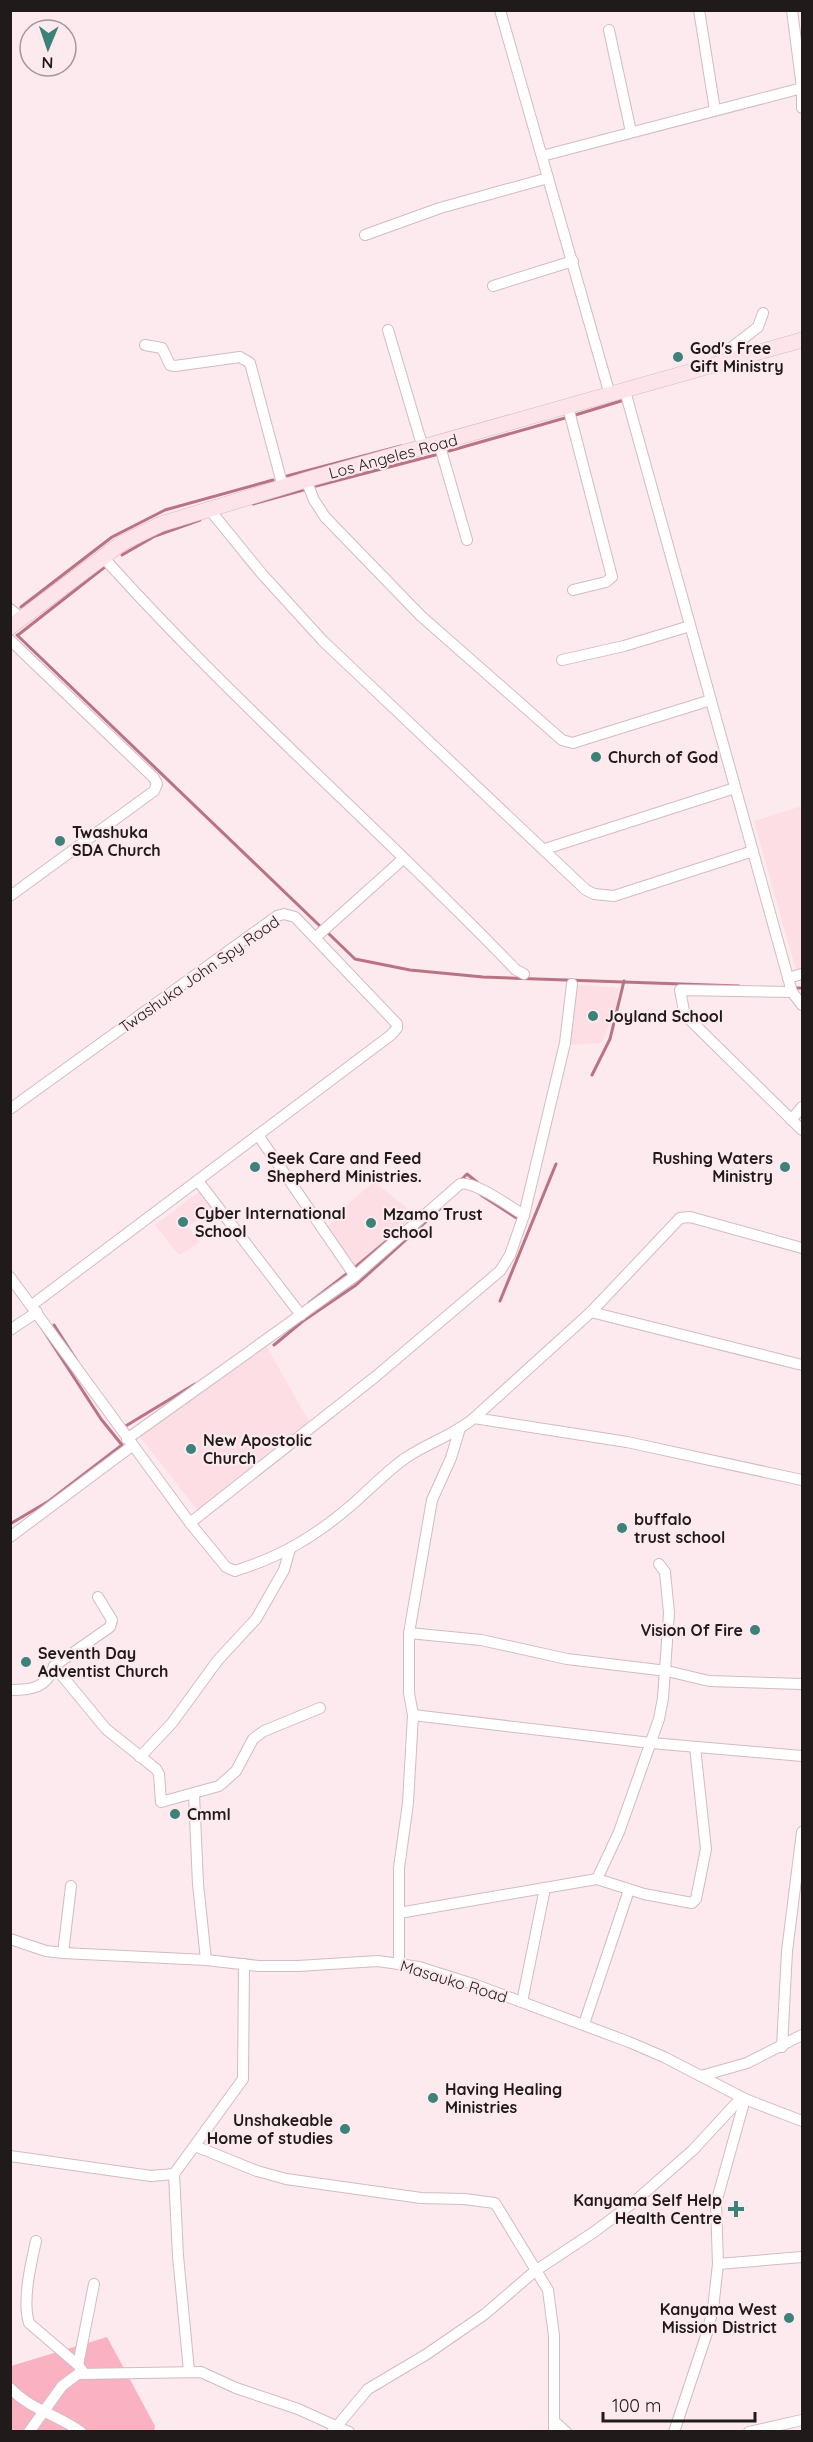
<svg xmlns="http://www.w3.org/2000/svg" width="813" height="2442" font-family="Quicksand,sans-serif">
  <rect width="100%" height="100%" fill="#fceaee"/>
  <g fill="#fddee4">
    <path d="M802 806V968L796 970 754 821Z"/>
    <path d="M574 984 618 988 617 1006 602 1043 570 1045Z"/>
    <path d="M374 1182 418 1217 352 1267 327 1228 348 1204Z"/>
    <path d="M203 1189 217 1208 188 1226 199 1243 179 1255 155 1225Z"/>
    <path d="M264 1342 315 1432 199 1512 137 1433Z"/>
  </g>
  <path fill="#fab2c3" d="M107 2337 155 2426 154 2432H11V2366Z"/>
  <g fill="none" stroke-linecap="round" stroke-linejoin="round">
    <g stroke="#ba7385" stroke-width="3">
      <path d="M572 416 621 401"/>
      <path d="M449 451 565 418"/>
      <path d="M287 476 401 446"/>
      <path d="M316 486 439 454"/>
      <path d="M253 504 307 489"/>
      <path d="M122 555 155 536 200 520"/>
      <path d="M21 607 112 537 165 510 273 480"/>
      <path d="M17 635 321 927"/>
      <path d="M18 635 106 566"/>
      <path d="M328 933 355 959 410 970 483 977 739 986"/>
      <path d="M795 988H802"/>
      <path d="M592 1075 610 1039 624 981"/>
      <path d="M461 1180 467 1174 477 1182"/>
      <path d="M481 1195 518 1219"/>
      <path d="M353 1269 394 1235"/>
      <path d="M500 1301 556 1164"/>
      <path d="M309 1303 349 1272"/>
      <path d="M54 1325 77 1361"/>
      <path d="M274 1345 303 1321 356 1285 441 1208"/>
      <path d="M124 1427 195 1384"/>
      <path d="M10 1524 49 1501 122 1445 101 1419 38 1322"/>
    </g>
    <g stroke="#d2bcc1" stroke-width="12">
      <g id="minor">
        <path d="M500 10 610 395"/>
        <path d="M699 10 715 110"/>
        <path d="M792 10 802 88V108"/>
        <path d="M609 30 631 132"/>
        <path d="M542 156 802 88"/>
        <path d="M365 235 440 208 548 178"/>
        <path d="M493 286 573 261"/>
        <path d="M388 330 423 448"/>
        <path d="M145 345 162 348 170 365 175 366 240 357 250 363 283 487"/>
        <path d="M734 360 731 348 758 327 763 313"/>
        <path d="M625 391 792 992 802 1005"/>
        <path d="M568 407 612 577 606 582 573 590"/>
        <path d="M439 443 467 540"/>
        <path d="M306 480 314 500 325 517 421 616 562 740 573 743 579 741 711 700"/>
        <path d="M209 509 262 574 323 641 586 890 594 894 614 896 753 851"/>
        <path d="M103 557C233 702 381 830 516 970L524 974"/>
        <path d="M10 609 21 618"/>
        <path d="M10 640 154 778 157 784 154 791 10 896"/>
        <path d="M562 660 624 646 690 626"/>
        <path d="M545 849 735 788"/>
        <path d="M316 937 403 859"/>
        <path d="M788 978 802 974"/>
        <path d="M792 992 680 990 684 1011 689 1019 802 1130"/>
        <path d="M10 1109 277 916 284 914 295 917 397 1024V1028L391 1035 32 1305"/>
        <path d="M791 1120 802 1107"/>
        <path d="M258 1135 355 1276"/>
        <path d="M198 1181 301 1315"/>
        <path d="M524 1215 565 1043 572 984"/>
        <path d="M10 1277 190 1523 226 1567 235 1571C283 1556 317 1535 354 1503 371 1488 388 1470 407 1457 428 1443 454 1435 474 1418L627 1442 802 1480"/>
        <path d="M591 1312 802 1365"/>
        <path d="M10 1330 37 1312"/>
        <path d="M474 1418 591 1312 680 1218 690 1217 802 1248"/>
        <path d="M127 1439 355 1276 460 1184C474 1180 510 1207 524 1215L510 1255 500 1271 375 1377 190 1523"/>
        <path d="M10 1537 132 1446"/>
        <path d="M409 1633 481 1640 567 1659 667 1671 709 1681 802 1684"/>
        <path d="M54 1666 106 1729 156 1769 159 1774 161 1802 219 1786 236 1771 253 1739 264 1731 320 1708"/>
        <path d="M10 1690C32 1690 47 1688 54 1666L110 1627 112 1620 98 1597"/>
        <path d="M413 1715 651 1743 802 1756"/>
        <path d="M140 1757 172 1723 218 1660 256 1619 284 1570 290 1549"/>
        <path d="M194 1794 198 1884 206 1960"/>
        <path d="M597 1879 619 1832 659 1719 663 1698 669 1613 665 1572 659 1564"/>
        <path d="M399 1913 597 1879 644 1894 692 1903 696 1899 706 1849 695 1747"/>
        <path d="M10 1939 46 1951 63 1953 206 1960 259 1966H298L378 1961 419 1967 476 1985 629 2042 664 2057 745 2099 802 2121"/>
        <path d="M63 1953 71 1886"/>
        <path d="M399 1963V1868L408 1803 413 1715 409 1693V1633L432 1500 451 1458 460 1428"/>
        <path d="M522 2002 545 1888"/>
        <path d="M584 2024 629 1890"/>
        <path d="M782 2047 787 1951 802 1832"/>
        <path d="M701 2076 747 2063 802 2035"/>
        <path d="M195 2146 257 2171 286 2179 421 2198 464 2199 495 2203 548 2290 554 2336V2432"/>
        <path d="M10 2156 151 2176 174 2174"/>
        <path d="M36 2241C31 2263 22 2301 29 2323L78 2365 84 2373"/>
        <path d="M718 2264 802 2257"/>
        <path d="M78 2365 94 2284"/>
        <path d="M189 2371 178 2256 174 2174 243 2079 244 1964"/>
        <path d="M10 2388C31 2410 58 2415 81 2432"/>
        <path d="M554 2421 566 2432"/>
        <path d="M29 2432 62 2386 78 2374 201 2372 236 2388 298 2409 349 2432"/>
        <path d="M332 2432 368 2389 427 2354 485 2314 535 2271 594 2232 634 2202 693 2150 741 2098"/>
        <path d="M674 2432 707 2333 713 2309 718 2264 716 2203 745 2099"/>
        <path d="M749 2432 802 2420"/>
      </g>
    </g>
    <g stroke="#d2bcc1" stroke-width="16">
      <path id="secondary" d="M10 627 122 543 161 524 306 480 802 340"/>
    </g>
    <use href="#minor" stroke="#fff" stroke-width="10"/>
    <use href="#secondary" stroke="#fde3ea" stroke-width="15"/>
  </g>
  <g fill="#3d8278" stroke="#fceaee" stroke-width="2">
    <circle cx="678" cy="357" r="6"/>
    <circle cx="596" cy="757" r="6"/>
    <circle cx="60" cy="841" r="6"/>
    <circle cx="593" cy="1016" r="6"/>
    <circle cx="255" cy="1167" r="6"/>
    <circle cx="785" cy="1167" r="6"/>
    <circle cx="183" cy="1222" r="6"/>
    <circle cx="371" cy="1223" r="6"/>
    <circle cx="191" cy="1449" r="6"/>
    <circle cx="622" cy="1528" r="6"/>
    <circle cx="755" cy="1630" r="6"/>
    <circle cx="26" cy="1662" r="6"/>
    <circle cx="175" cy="1814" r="6"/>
    <circle cx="433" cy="2098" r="6"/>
    <circle cx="345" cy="2129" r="6"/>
    <path d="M733 2200h6v6h6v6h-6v6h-6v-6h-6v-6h6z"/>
    <circle cx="789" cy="2318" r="6"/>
  </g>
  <g text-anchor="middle" stroke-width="4.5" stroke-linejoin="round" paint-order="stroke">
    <g font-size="16" font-weight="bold" fill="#211a1b" stroke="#fceaee" text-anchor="start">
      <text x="690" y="354">God's Free<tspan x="690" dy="18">Gift Ministry</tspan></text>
      <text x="608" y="763">Church of God</text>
      <text x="72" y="838">Twashuka<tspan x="72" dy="18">SDA Church</tspan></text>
      <text x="605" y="1022">Joyland School</text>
      <text x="267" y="1164">Seek Care and Feed<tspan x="267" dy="18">Shepherd Ministries.</tspan></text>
      <text x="773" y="1164" text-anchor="end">Rushing Waters<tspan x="773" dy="18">Ministry</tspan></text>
      <text x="195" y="1219">Cyber International<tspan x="195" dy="18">School</tspan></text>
      <text x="383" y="1220">Mzamo Trust<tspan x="383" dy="18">school</tspan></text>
      <text x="203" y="1446">New Apostolic<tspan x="203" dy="18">Church</tspan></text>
      <text x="634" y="1525">buffalo<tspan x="634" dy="18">trust school</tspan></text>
      <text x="743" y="1636" text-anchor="end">Vision Of Fire</text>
      <text x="38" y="1659">Seventh Day<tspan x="38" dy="18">Adventist Church</tspan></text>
      <text x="187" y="1820">Cmml</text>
      <text x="445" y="2095">Having Healing<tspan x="445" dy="18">Ministries</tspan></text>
      <text x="333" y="2126" text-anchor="end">Unshakeable<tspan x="333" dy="18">Home of studies</tspan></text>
      <text x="722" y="2206" text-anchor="end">Kanyama Self Help<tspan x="722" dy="18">Health Centre</tspan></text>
      <text x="777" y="2315" text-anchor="end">Kanyama West<tspan x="777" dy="18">Mission District</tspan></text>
    </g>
    <g font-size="16" fill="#211a1b" stroke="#fceaee">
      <text transform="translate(393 456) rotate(-15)" y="6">Los Angeles Road</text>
      <text transform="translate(199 974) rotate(-35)" y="6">Twashuka John Spy Road</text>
      <text transform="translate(454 1981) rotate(17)" y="6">Masauko Road</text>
    </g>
  </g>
  <rect width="813" height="2442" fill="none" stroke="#211a1b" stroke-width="24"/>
  <g transform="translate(48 48) rotate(182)"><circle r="28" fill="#fceaee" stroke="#a4979a" stroke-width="1.5"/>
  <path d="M0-4.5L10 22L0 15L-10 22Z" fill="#3d8278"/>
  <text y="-9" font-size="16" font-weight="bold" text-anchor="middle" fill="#211a1b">N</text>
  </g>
  <path d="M603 2412v9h152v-9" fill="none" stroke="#211a1b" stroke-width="3"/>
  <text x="612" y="2412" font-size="18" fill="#211a1b" stroke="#fceaee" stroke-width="4.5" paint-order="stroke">100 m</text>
</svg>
